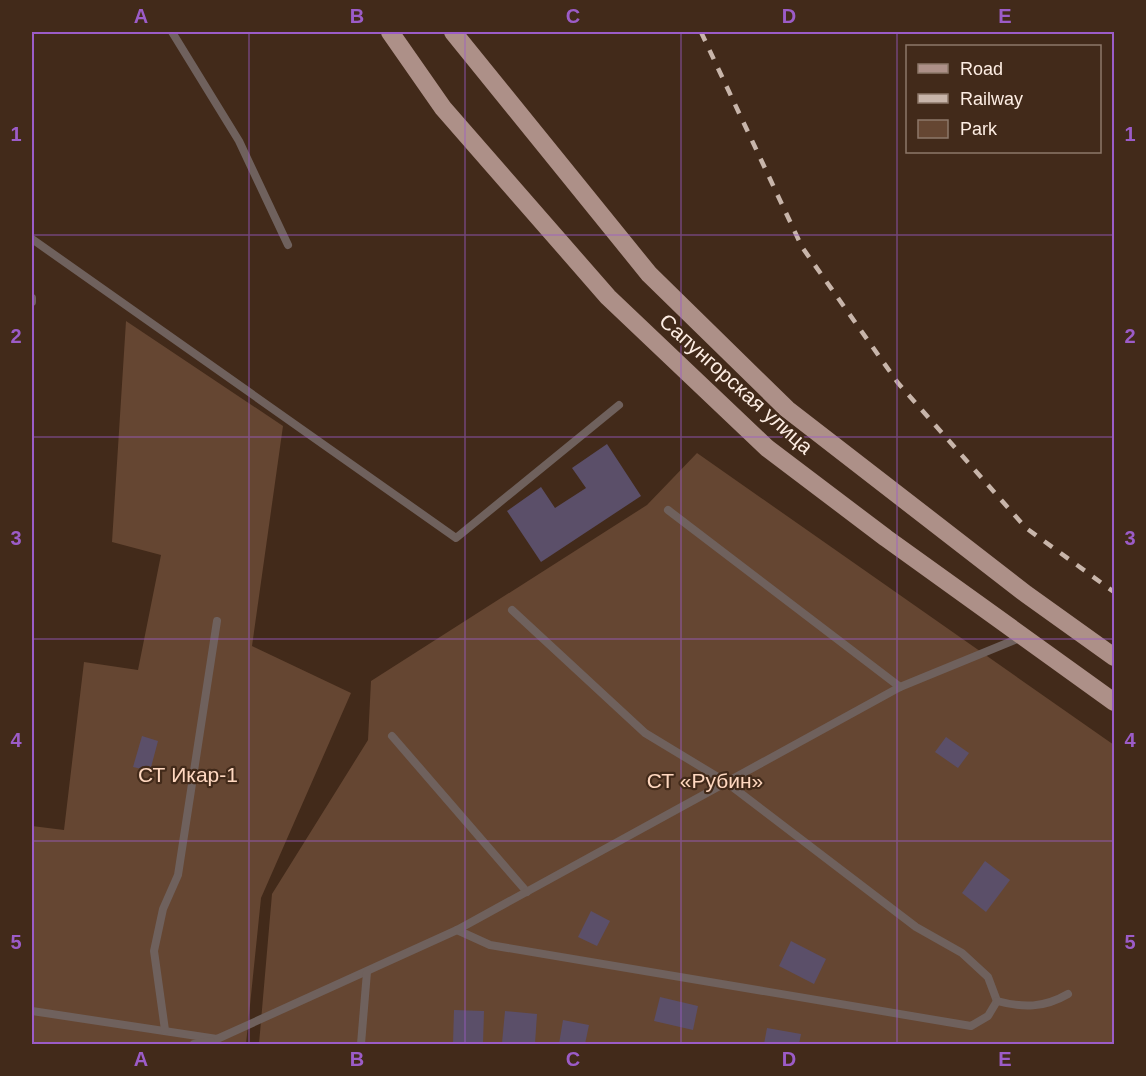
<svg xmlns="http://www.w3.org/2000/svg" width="1146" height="1076" font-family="Arial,sans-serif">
  <rect width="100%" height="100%" fill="#422a1a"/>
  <g fill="#654632">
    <path d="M126 321 283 426 252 646 351 693 261 898 246 1044H32V826L64 830 84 662 138 670 161 555 112 542Z"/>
    <path d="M697 453 1114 745V1044H259L272 894 368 740 371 681 647 505Z"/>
  </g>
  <g fill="#5b4f69">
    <path d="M607 444 641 496 541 562 507 511 541 487 555 508 586 488 572 468Z"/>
    <path d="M142 736 158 741 150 771 133 767Z"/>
    <path d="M946 737 969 753 958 768 935 752Z"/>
    <path d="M985 861 1010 880 986 912 962 893Z"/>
    <path d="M591 911 610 921 597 946 578 937Z"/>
    <path d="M791 941 826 959 814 984 779 966Z"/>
    <path d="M660 997 698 1006 693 1030 654 1021Z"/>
    <path d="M454 1010 484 1011 483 1044H453Z"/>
    <path d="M505 1011 537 1014 535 1044 502 1043Z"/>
    <path d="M563 1020 589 1025 585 1044H559Z"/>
    <path d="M767 1028 801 1034 799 1044H764Z"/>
  </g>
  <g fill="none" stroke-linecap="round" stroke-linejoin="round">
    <g stroke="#6f615d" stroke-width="8">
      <path d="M172 32 239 141 288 245"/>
      <path d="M32 239 456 538 619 405"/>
      <path d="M32 298V302"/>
      <path d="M668 510 900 687"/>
      <path d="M512 610 645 733 726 782 916 927 962 953 988 977 997 1001"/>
      <path d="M392 736 527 892"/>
      <path d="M457 930 490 945 971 1026 988 1016 997 1001"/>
      <path d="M997 1001C1023 1008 1044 1008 1068 994"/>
      <path d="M32 1011 217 1039 457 930 900 687 1022 637"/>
      <path d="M165 1030 154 951 163 909 178 875 217 621"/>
      <path d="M194 1044 211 1041"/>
      <path d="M361 1044 367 972"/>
    </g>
    <g stroke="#ad9088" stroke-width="18">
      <path d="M390 32 443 108 608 297 767 448 886 538 1114 702"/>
      <path d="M453 32 649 274 787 409 1026 594 1114 657"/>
    </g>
    <path stroke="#c8b5aa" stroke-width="4.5" stroke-dasharray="10 10" stroke-linecap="butt" d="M701 32 802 247 898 383 1026 528 1114 592"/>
  </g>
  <path fill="none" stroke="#9c5cc8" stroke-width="1.5" stroke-opacity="0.55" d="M249 32V1044M465 32V1044M681 32V1044M897 32V1044M32 235H1114M32 437H1114M32 639H1114M32 841H1114"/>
  <g text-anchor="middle" stroke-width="4.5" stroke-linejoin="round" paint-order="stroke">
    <g font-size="21" fill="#fdede3" stroke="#422a1a">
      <text transform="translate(736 384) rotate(42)" y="7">Сапунгорская улица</text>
    </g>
    <g font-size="21" fill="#ffd8c0" stroke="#422a1a">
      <text x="188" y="782">СТ Икар-1</text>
      <text x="705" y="788">СТ «Рубин»</text>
    </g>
  </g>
  <rect width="1146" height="1076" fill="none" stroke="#422a1a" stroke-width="66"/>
  <rect x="906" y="45" width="195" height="108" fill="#422a1a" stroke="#8d786a" stroke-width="1.5"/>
  <rect x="918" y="64" width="30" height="9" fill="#ad9088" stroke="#8d786a" stroke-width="1.5"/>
  <text x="960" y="75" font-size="18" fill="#fdede3">Road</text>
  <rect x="918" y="94" width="30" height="9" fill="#c8b5aa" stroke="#8d786a" stroke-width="1.5"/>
  <text x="960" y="105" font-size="18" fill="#fdede3">Railway</text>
  <rect x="918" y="120" width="30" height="18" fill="#654632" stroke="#8d786a" stroke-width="1.5"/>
  <text x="960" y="135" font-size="18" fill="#fdede3">Park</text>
  <rect x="33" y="33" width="1080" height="1010" fill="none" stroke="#9c5cc8" stroke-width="2"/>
  <g font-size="20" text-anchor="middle" font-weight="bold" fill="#9c5cc8">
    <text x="141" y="23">A</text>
    <text x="357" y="23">B</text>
    <text x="573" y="23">C</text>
    <text x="789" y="23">D</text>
    <text x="1005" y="23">E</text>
    <text x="16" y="141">1</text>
    <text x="1130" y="141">1</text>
    <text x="16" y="343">2</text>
    <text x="1130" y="343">2</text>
    <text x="16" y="545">3</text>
    <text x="1130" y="545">3</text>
    <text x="16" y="747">4</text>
    <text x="1130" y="747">4</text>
    <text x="16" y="949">5</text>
    <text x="1130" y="949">5</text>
    <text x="141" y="1066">A</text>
    <text x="357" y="1066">B</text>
    <text x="573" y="1066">C</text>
    <text x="789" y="1066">D</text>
    <text x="1005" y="1066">E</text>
  </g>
</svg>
